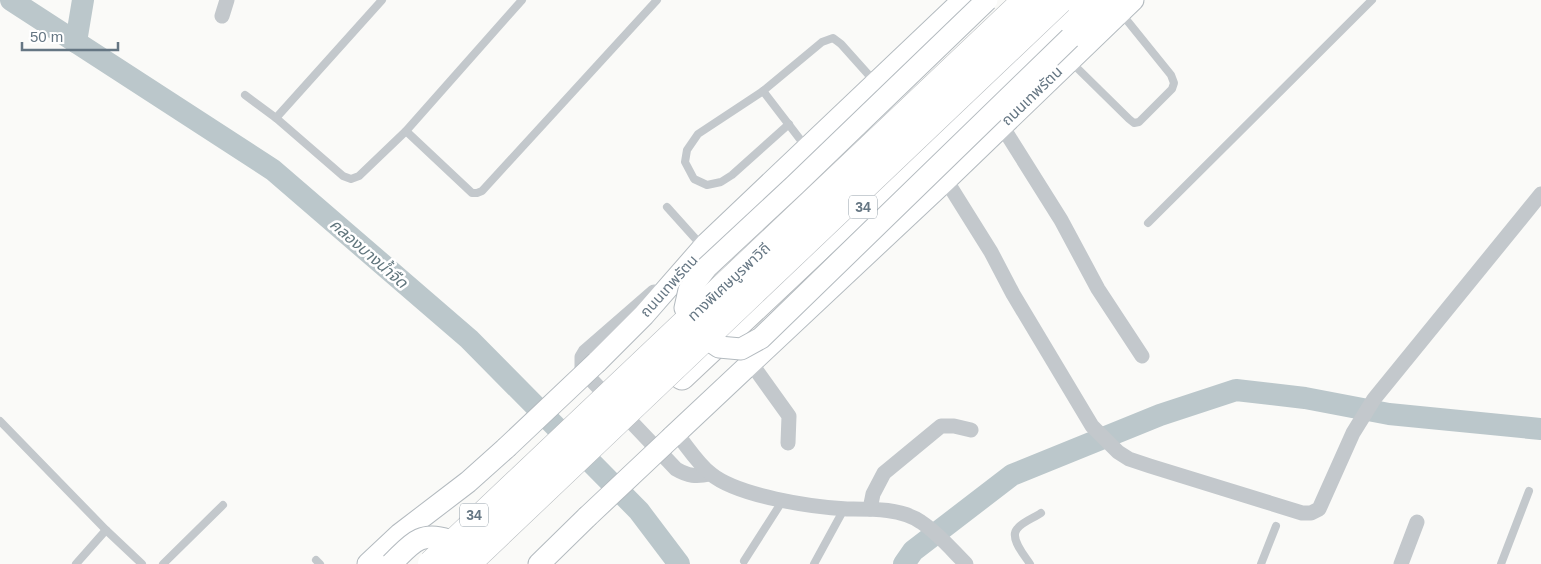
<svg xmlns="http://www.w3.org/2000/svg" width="1541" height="564" font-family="Helvetica,'Noto Sans Thai',sans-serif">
  <rect width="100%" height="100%" fill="#fafaf8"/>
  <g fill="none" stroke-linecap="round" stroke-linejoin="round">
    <g stroke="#bbc7cb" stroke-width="22">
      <path d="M11 0 273 170 469 339 639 511 679 564"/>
      <path d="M76 42 83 0"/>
      <path d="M904 564 913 551 1012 475 1160 415 1236 390 1305 398 1389 414 1541 429"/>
    </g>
    <g stroke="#b3babf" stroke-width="23">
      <g id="secondary">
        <path d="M1070 38 1110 0"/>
        <path d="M597 362 644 315 707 243 963 0"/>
        <path d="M672 437 946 180 1133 0"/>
        <path d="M368 564 400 534 468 482 506 448"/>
        <path d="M539 564 587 517"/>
      </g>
    </g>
    <g stroke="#b4b9bd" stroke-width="27">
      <path id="trunk" d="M682 377 1083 0"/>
    </g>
    <g stroke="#c3c8cc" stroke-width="8">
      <path d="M1071 62 1129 119 1134 123 1139 122 1172 89 1174 83 1171 75 1121 13"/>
      <path d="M763 91 806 147"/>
      <path d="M245 95 276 118 343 176 351 179 359 176 406 131 522 0"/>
      <path d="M276 118 382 0"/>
      <path d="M789 124 732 175 721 182 707 185 694 179 685 162 687 150 698 134 763 91 822 42 833 38 841 44 875 82"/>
      <path d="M406 131 472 193H477L482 191 657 0"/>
      <path d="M667 207 702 246"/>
      <path d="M1148 223 1372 0"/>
      <path d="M0 421 106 530 142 564"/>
      <path d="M316 560 320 564"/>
      <path d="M744 561 783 500"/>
      <path d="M76 564 106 530"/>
      <path d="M163 564 223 505"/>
      <path d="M814 564 844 509"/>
      <path d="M1030 564C1025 556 1009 538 1017 529 1022 522 1034 518 1041 513"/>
      <path d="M1261 564 1276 526"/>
      <path d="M1501 564 1529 491"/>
    </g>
    <g stroke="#c3c8cc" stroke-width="15">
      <path d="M222 16 227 0"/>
      <path d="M1002 126 1061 220 1098 289 1142 356"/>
      <path d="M946 180 991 252 1013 294 1092 426 1118 452 1129 459 1150 466 1302 513H1311L1319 509 1353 433 1374 399 1541 194"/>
      <path d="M654 292 585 352 582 357V370L676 469C688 476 696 477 710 474"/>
      <path d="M751 363 789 416 788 443"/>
      <path d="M676 433C687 446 697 463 711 474 738 496 811 507 847 509 870 509 901 508 921 522 938 533 952 550 966 564"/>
      <path d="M870 509 873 494 884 473 941 426H954L971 430"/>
      <path d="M1401 564 1417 522"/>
    </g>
    <use href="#secondary" stroke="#fff" stroke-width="21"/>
    <use href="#trunk" stroke="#fff" stroke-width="25"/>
    <g stroke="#b3babf" stroke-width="23" stroke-linecap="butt">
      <g id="secondary-bridge">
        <path d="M987 0 795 185 707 267 689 290 685 308 698 333 719 347 741 349 761 338 1070 38"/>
        <path d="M506 448 597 362"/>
        <path d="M587 517 672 437"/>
        <path d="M391 564C410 546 419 530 448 540 454 543 460 544 465 550"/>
      </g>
    </g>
    <g stroke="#b4b9bd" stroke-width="29" stroke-linecap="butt">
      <g id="motorway-bridge">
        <path d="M432 564 1027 0"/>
        <path d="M466 564 1059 0"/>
      </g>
    </g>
    <use href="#secondary-bridge" stroke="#fff" stroke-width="21"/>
    <use href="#motorway-bridge" stroke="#fff" stroke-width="28"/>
  </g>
  <g text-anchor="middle" stroke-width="5" stroke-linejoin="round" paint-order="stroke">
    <g fill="#fff" stroke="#939fa8" stroke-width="1">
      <rect x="849" y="195.5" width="28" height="23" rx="4"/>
      <rect x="460" y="503.5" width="28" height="23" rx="4"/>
    </g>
    <g font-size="14" font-weight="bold" fill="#657683">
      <text x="863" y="212">34</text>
      <text x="474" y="520">34</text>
    </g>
    <g font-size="15" fill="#657683" stroke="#fff">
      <text transform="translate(1032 96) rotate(-44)" y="5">ถนนเทพรัตน</text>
      <text transform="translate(729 282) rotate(-43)" y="5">ทางพิเศษบูรพาวิถี</text>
      <text transform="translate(669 286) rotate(-48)" y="5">ถนนเทพรัตน</text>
    </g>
    <g font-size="16" font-style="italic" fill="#60757c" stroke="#fff">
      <text transform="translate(369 253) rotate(41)" y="6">คลองบางน้ำจืด</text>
    </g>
  </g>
  <path d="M22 42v8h96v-8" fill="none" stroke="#657683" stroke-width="2.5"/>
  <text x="30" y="42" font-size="15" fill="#657683" stroke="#ffffff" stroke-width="4" paint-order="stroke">50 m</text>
</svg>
